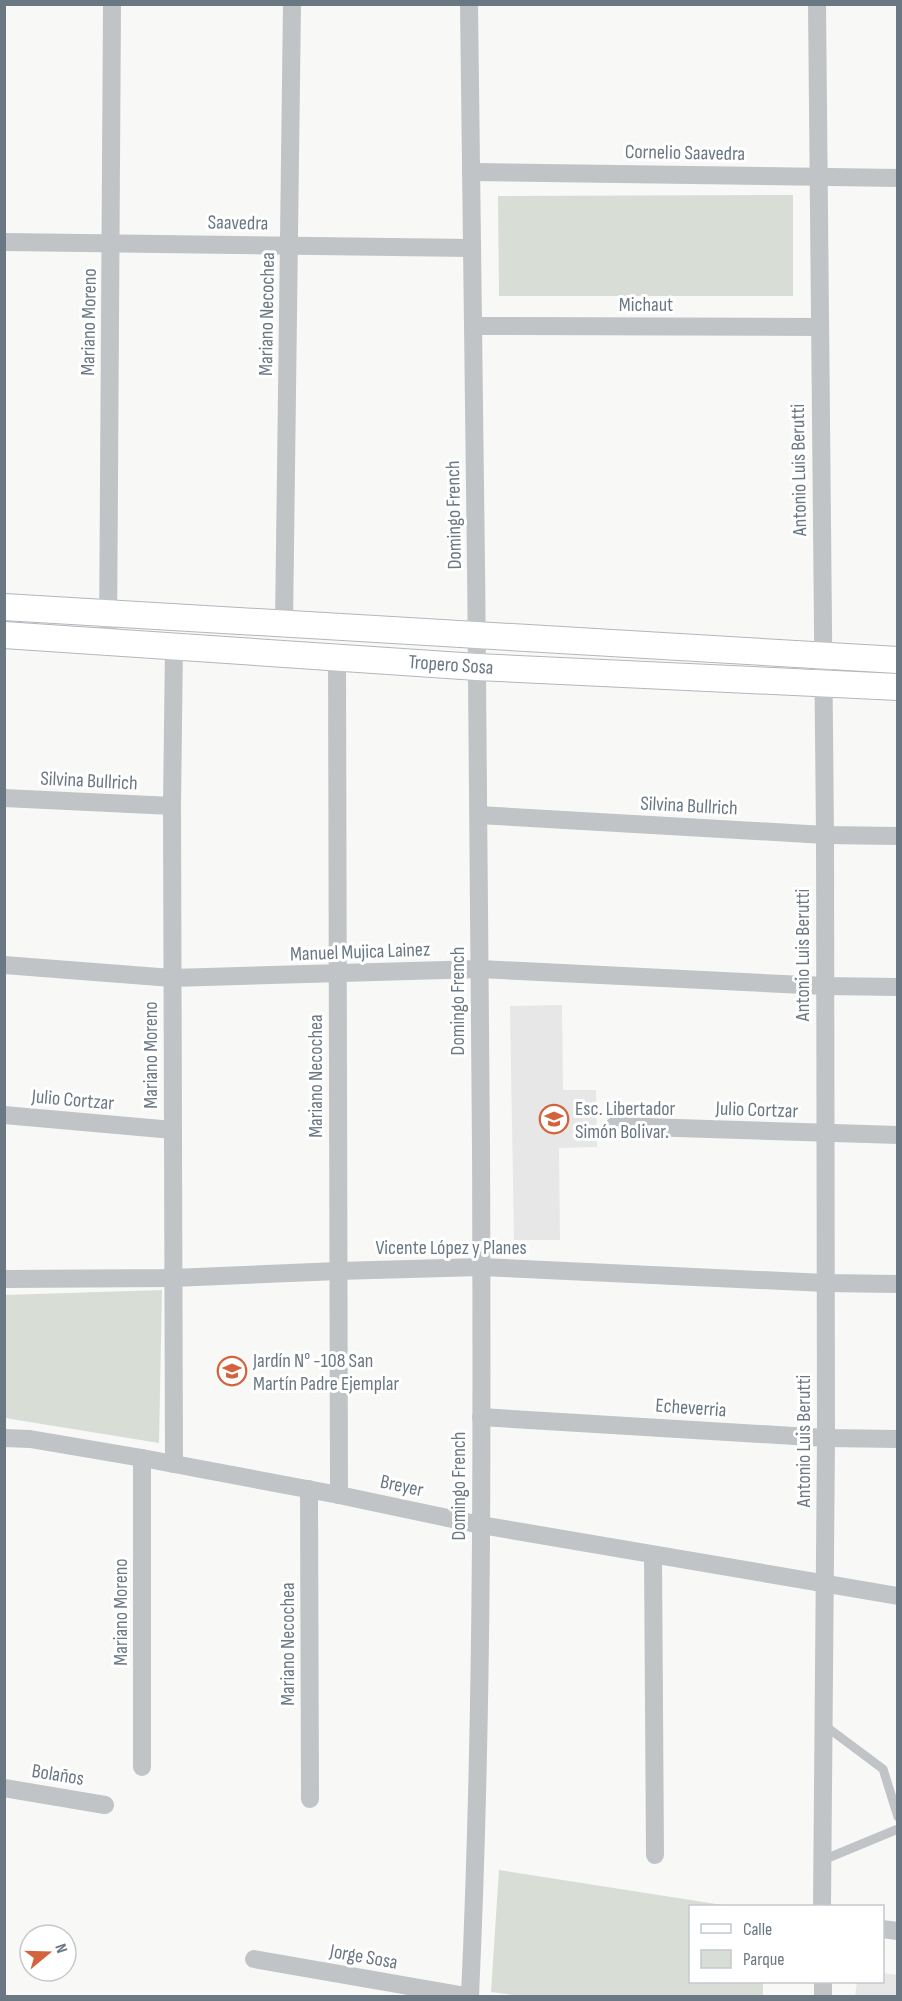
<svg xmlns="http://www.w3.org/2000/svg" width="902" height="2001" font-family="'Sofia Sans Condensed',sans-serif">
  <rect width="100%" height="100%" fill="#f8f8f6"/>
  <g fill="#e6e7e6">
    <path d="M562 1005 563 1090H596L597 1147 559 1148 560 1240H514L510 1006Z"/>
    <path d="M883 1973 897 1975V1996H855L857 1982H882Z"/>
  </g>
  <g fill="#d8ddd6">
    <path d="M793 195V296H499L498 196Z"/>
    <path d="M162 1290 159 1443 5 1418V1295Z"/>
    <path d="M499 1870 729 1906H690V1982H763V1996H521L491 1992Z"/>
  </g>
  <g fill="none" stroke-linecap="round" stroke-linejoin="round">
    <g stroke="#b2b7bc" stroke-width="28">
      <g id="secondary">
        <path d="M4 607 898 660"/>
        <path d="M4 635 477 667 898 687"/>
      </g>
    </g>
    <g stroke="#c0c4c7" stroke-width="9">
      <path d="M824 1725 883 1769 898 1817"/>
      <path d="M823 1860 898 1829"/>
    </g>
    <g stroke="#c0c4c7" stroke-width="18">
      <path d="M469 4C474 385 479 765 481 1146 482 1429 483 1713 470 1996"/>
      <path d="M817 4 825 835 826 1438 822 1906"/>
      <path d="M471 172 898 178"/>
      <path d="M4 242 472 248"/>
      <path d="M473 326 819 327"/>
      <path d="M284 625 292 4"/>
      <path d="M108 641 112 4"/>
      <path d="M174 645 172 806 174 1464"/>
      <path d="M337 656 339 1495"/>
      <path d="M4 798 172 806"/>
      <path d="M479 815 825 835 898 836"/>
      <path d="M4 965 172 978 480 969 825 986 898 987"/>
      <path d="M4 1115 173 1130"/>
      <path d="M614 1126 898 1135"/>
      <path d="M4 1279 173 1278 338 1271 481 1267 825 1283 898 1284"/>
      <path d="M481 1417 826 1438 898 1439"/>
      <path d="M4 1438 30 1439 142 1458 339 1495 481 1525 898 1596"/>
      <path d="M309 1489 310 1799"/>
      <path d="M653 1555 655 1855"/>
      <path d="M142 1767V1458"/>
      <path d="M4 1788 105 1805"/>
      <path d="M882 1929 898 1931"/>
      <path d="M254 1959 466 1996"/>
      <path d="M823 1982V1996"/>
    </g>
    <use href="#secondary" stroke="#fff" stroke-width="26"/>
  </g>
  <defs>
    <g id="school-ring" transform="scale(1.5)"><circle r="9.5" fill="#fff" stroke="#d2633c" stroke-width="1.5"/><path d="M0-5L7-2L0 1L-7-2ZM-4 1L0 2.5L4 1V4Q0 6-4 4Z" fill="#d2633c"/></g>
  </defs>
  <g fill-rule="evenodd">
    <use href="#school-ring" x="554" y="1119"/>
    <use href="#school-ring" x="232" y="1371"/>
  </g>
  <g text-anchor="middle" stroke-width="6" stroke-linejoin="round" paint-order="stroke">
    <g font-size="20" fill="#6a7884" stroke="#fff">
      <text transform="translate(685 152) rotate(1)" y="7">Cornelio Saavedra</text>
      <text transform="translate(238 222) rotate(1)" y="7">Saavedra</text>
      <text x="646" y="311">Michaut</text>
      <text transform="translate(266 314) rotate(-89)" y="7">Mariano Necochea</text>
      <text transform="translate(88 322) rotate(-89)" y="7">Mariano Moreno</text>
      <text transform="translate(798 470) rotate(-91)" y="7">Antonio Luis Berutti</text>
      <text transform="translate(453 515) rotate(-91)" y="7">Domingo French</text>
      <text transform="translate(451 664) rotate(4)" y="7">Tropero Sosa</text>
      <text transform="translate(89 780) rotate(3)" y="7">Silvina Bullrich</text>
      <text transform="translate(689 805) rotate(3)" y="7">Silvina Bullrich</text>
      <text transform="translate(360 951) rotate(-2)" y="7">Manuel Mujica Lainez</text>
      <text transform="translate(802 955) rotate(-90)" y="7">Antonio Luis Berutti</text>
      <text transform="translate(457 1001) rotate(-90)" y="7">Domingo French</text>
      <text transform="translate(150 1055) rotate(-90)" y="7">Mariano Moreno</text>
      <text transform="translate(315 1076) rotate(-90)" y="7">Mariano Necochea</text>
      <text transform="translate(73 1099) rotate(5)" y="7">Julio Cortzar</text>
      <text transform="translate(757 1109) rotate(2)" y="7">Julio Cortzar</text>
      <text x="451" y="1254">Vicente López y Planes</text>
      <text transform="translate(691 1407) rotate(4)" y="7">Echeverria</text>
      <text transform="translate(803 1441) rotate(-90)" y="7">Antonio Luis Berutti</text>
      <text transform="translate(402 1485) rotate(12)" y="7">Breyer</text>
      <text transform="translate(458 1486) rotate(-90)" y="7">Domingo French</text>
      <text transform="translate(120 1612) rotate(-90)" y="7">Mariano Moreno</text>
      <text transform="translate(287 1644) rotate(-90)" y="7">Mariano Necochea</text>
      <text transform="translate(58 1774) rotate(9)" y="7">Bolaños</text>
      <text transform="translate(364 1956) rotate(10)" y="7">Jorge Sosa</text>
    </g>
    <g font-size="20" fill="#6a7884" stroke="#fff" text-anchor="start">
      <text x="575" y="1115">Esc. Libertador<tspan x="575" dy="23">Simón Bolivar.</tspan></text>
      <text x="253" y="1367">Jardín N° -108 San<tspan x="253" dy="23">Martín Padre Ejemplar</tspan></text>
    </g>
  </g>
  <rect width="902" height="2001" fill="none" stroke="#6a7884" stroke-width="12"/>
  <rect x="689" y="1905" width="195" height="78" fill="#ffffff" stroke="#c3c9ce" stroke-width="1.5"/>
  <rect x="701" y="1924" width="30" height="9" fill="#ffffff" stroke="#c3c9ce" stroke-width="1.5"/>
  <text x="743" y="1935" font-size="18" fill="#6a7884">Calle</text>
  <rect x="701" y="1950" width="30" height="18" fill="#d8ddd6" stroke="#c3c9ce" stroke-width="1.5"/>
  <text x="743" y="1965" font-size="18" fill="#6a7884">Parque</text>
  <g transform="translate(48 1953) rotate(71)"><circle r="28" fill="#ffffff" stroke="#c3c9ce" stroke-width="1.5"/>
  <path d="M0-4.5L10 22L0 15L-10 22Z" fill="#d2633c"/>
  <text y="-9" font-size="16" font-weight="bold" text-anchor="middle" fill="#6a7884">N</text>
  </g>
</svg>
